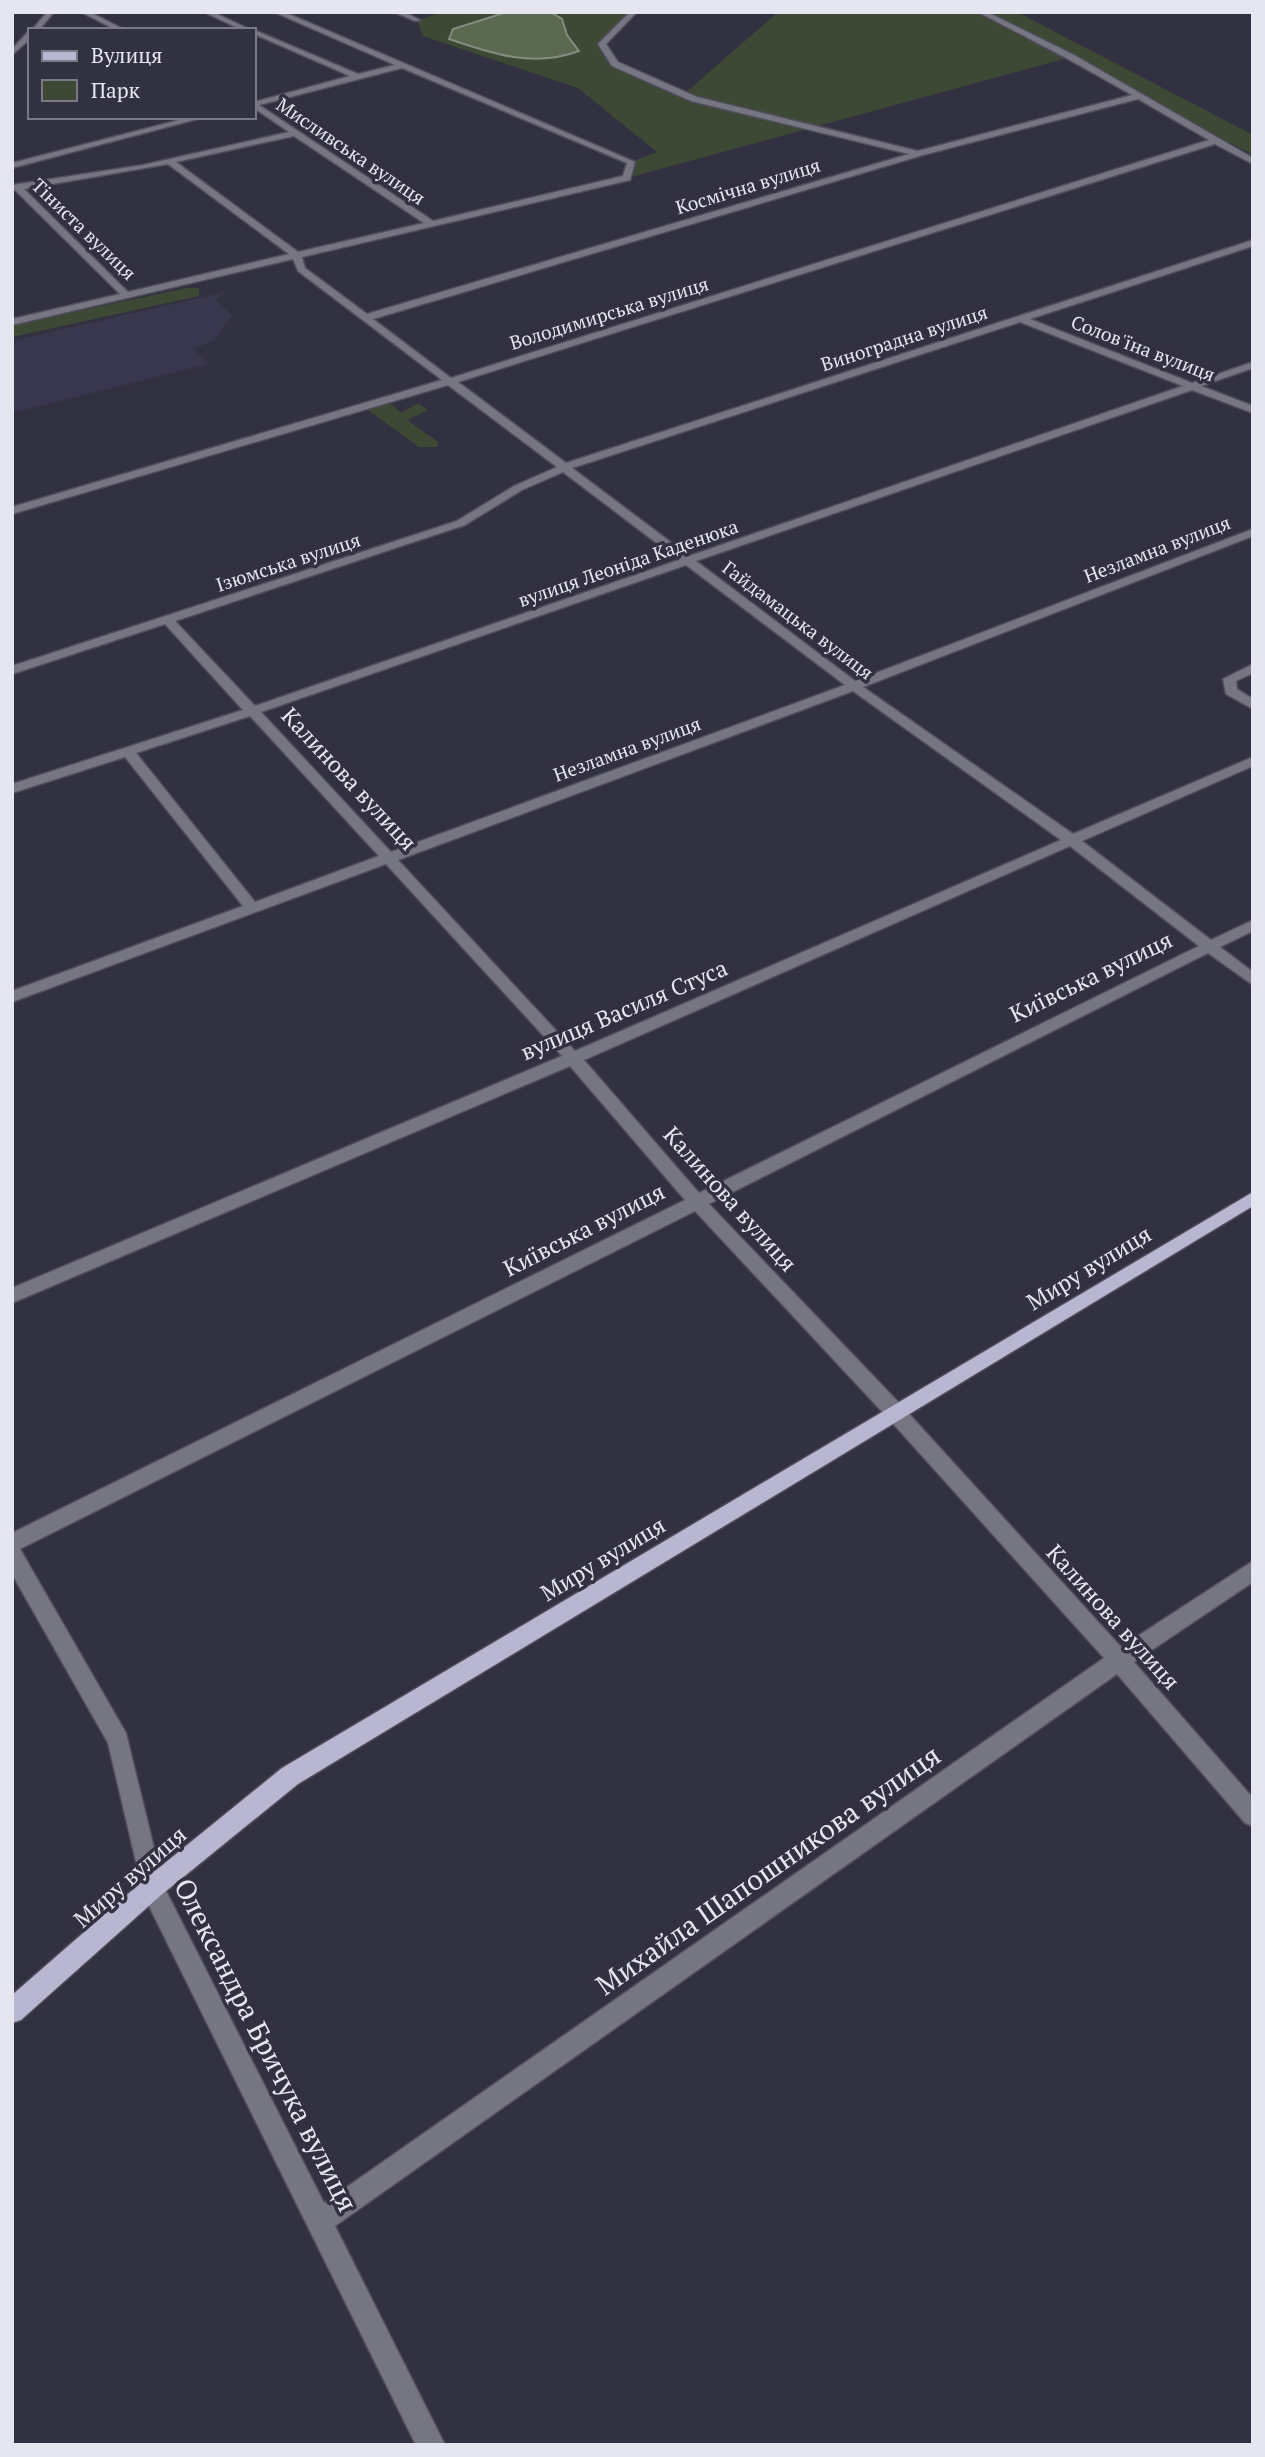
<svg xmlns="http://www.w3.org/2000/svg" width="1265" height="2457" font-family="'PT Serif',serif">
  <rect width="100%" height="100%" fill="#323141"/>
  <path fill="#39374e" d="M225 292 216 300 232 316 214 341 193 349 209 364 12 413V341Z"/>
  <g fill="#3d4835">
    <path d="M441 12H634L603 43 615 64 684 94 778 12H1017L1253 135V155L1071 57 627 178 631 162 657 152 578 88 423 36 417 21Z"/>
    <path d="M187 288H199V296L12 337V325Z"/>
    <path d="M390 403 401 413 418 403 428 410 407 420 438 442 437 447H419L368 410Z"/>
  </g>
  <path fill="#5a6950" stroke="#848e80" stroke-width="2" d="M507 12H550L562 19 567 35 579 51C533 68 493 54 449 39L453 29Z"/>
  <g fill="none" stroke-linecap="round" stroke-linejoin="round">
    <g stroke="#4f4e5d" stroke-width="3">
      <g id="minor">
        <path d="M47 12H54L39 30H32Z"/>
        <path d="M81 12H90L125 30H116Z"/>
        <path d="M204 12H213L251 30H242Z"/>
        <path d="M274 12H284L635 162 630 180 302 257 305 268 367 314 909 154 691 101 612 66 598 44 630 12H637L606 44 618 62 697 97 918 151 1132 95 1068 59 978 12H987L1074 55 1253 158V164L1215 144 458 382 566 463 1253 240V246L1030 319 1192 383 1253 362V368L1201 386 1253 406V413L1192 390 696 561 855 681 1253 529V536L863 687 1073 834 1253 757V766L1082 841 1211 940 1253 920V931L1220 947 1253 972V985L1208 953 709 1204 902 1406 1121 1647 1253 1561V1582L1134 1662 1253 1798V1826L1245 1823 1117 1674 335 2226 445 2445H416L144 1896 108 1743 12 1574V1533L685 1200 570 1066 12 1303V1288L562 1056 386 864 12 1002V991L243 906 125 757 12 793V784L243 710 165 624 12 674V666L457 521 514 486 557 467 448 385 12 514V507L442 380 298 271 293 259 12 325V319L120 294 15 190H12V185L143 165 289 132 254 108V102L350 76 254 34V30L358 74 395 65ZM402 68 627 163 623 176 433 221 259 105ZM1138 99 1209 140 451 378 373 319 923 155ZM294 136 424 223 298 252 176 162ZM168 164 289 254 128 292 24 189ZM1020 322 1183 386 689 556 572 468ZM563 472 679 560 255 706 175 621 465 525 522 490ZM686 565 845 685 391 852 261 712ZM853 691 1061 840 575 1051 398 860ZM250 716 379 856 255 902 136 753ZM1070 846 1199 946 699 1193 584 1060ZM695 1211 888 1418 1104 1658 324 2203 163 1885 126 1733 20 1549Z"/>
        <path d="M394 12H404L420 20 415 21Z"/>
        <path d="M27 33H30V39L12 55V49Z"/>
        <path d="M191 117H205L12 168V163Z"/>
        <path d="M1253 664V673L1236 681 1237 689 1253 699V709L1226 694 1223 679Z"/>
      </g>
    </g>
    <g stroke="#4f4e5d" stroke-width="3">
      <path id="major" d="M1253 1192V1206L298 1784 160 1896 21 2020 12 2023V1995L144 1880 282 1768Z"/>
    </g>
    <use href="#minor" fill="#767582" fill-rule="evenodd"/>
    <use href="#major" fill="#b8b6d0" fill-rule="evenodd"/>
  </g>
  <g text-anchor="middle" stroke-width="7" stroke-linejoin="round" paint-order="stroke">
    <g font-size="19" fill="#e6e6f1" stroke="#323141">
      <text transform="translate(351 151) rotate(34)" y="7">Мисливська вулиця</text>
      <text transform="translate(748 186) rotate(-17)" y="7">Космічна вулиця</text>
      <text transform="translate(84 229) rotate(44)" y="7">Тіниста вулиця</text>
      <text transform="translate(609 313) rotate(-17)" y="7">Володимирська вулиця</text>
      <text transform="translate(904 338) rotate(-18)" y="7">Виноградна вулиця</text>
      <text transform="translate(1143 348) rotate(21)" y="7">Солов'їна вулиця</text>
      <text transform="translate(1157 549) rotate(-21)" y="7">Незламна вулиця</text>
      <text transform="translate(288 562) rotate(-18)" y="7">Ізюмська вулиця</text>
      <text transform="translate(628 563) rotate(-19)" y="7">вулиця Леоніда Каденюка</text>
      <text transform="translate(798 620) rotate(37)" y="7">Гайдамацька вулиця</text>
      <text transform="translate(627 749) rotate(-20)" y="7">Незламна вулиця</text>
    </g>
    <g font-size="23" fill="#e6e6f1" stroke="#323141">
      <text transform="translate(349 779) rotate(47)" y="8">Калинова вулиця</text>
      <text transform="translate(1091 977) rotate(-26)" y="8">Київська вулиця</text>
      <text transform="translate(624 1010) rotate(-23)" y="8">вулиця Василя Стуса</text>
      <text transform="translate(730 1199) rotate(48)" y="8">Калинова вулиця</text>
      <text transform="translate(584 1230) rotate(-27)" y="8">Київська вулиця</text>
      <text transform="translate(1089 1268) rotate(-31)" y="8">Миру вулиця</text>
      <text transform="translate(603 1559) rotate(-31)" y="8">Миру вулиця</text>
      <text transform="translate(1113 1617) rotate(48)" y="8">Калинова вулиця</text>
      <text transform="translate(130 1877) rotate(-41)" y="8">Миру вулиця</text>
    </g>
    <g font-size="28" fill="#e6e6f1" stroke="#323141">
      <text transform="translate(768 1870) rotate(-35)" y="10">Михайла Шапошникова вулиця</text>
      <text transform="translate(266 2045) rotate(63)" y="10">Олександра Бричука вулиця</text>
    </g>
  </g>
  <rect width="1265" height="2457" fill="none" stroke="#e6e6f1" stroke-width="28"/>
  <rect x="28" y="28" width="228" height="91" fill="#323141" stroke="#7a7987" stroke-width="2"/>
  <rect x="42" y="51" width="35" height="10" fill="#b8b6d0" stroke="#7a7987" stroke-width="2"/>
  <text x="91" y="63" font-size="21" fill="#e6e6f1">Вулиця</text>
  <rect x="42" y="80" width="35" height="21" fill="#3d4835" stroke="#7a7987" stroke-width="2"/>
  <text x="91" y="98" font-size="21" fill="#e6e6f1">Парк</text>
</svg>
